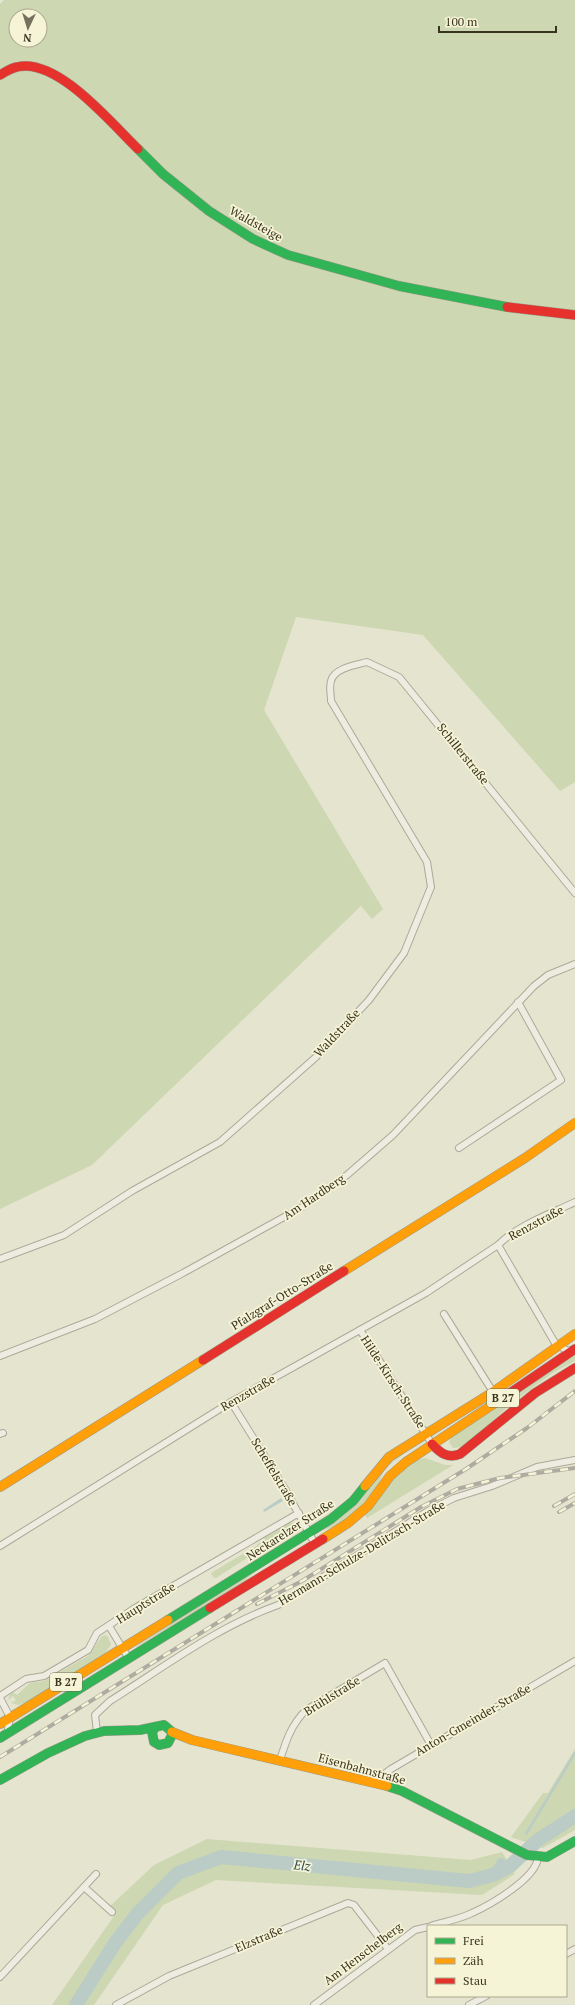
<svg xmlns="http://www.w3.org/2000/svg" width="575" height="2005" font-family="'PT Serif',serif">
  <rect width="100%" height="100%" fill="#e5e4cf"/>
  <g fill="#cdd7b2" fill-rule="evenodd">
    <path d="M4 0H575V782L560 791 423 635 296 617 264 710 383 909 372 919 361 906 92 1165 0 1209V4ZM16 16H40V40H16Z"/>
    <path d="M575 1355V1361C551 1372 529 1390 509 1406 495 1417 471 1448 453 1448L449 1442 452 1435Z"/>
    <path d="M403 1452 404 1454C397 1459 391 1463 385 1470 382 1474 381 1479 378 1484 367 1502 345 1526 322 1530L384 1467Z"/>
    <path d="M425 1458 445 1465H453L367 1518 365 1514C379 1497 402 1461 425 1458Z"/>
    <path d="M287 1521 294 1523 296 1530 294 1535 270 1546 269 1544 216 1578 213 1577 211 1573 256 1546 266 1536Z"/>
    <path d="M256 1571 242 1583 136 1647 139 1644Z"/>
    <path d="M105 1635 108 1637 111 1645 105 1653 27 1702 18 1705 11 1703 16 1700 13 1696 8 1700 11 1691 17 1695 30 1683 44 1681 88 1656 102 1636Z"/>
    <path d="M575 1749V1830L543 1848 511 1837 543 1793H548Z"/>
    <path d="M207 1839 471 1860 502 1852 515 1874 482 1895 216 1880 163 1905 94 2005H52L114 1916 106 1910 154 1865Z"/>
  </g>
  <path fill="#baccc5" d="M281 1498 283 1501 264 1512 263 1510Z"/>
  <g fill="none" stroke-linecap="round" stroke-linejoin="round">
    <path stroke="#baccc5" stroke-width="2.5" d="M526 1834 575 1753"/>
    <path stroke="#baccc5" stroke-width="8" d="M493 1875 501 1862"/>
    <path stroke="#baccc5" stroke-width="14" d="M76 2005 115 1943 138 1913 178 1873 221 1857 469 1881 493 1875 510 1866 538 1840 575 1816"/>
    <g stroke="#aba998" stroke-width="8">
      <g id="street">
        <path d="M459 1148 561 1080 518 1002"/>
        <path d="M498 1245C518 1225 550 1214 575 1202"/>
        <path d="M0 1259 64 1235 132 1191 220 1142 316 1057 369 1000 404 953 431 887 427 862 331 701C331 695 329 687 331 681 334 668 356 665 367 662L399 677 575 893"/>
        <path d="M444 1314 493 1392"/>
        <path d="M360 1330 432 1444"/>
        <path d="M0 1356 95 1319 183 1273 304 1206 347 1175 393 1135 534 986 548 975 575 964"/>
        <path d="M231 1402 285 1489 315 1544"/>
        <path d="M0 1434 3 1433"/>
        <path d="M0 1546 231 1402 426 1293 498 1245 555 1343 566 1350 572 1351"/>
        <path d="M109 1626 129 1659"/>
        <path d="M0 1696 26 1679 44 1676 88 1650 97 1633 135 1608 299 1513"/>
        <path d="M0 1698 10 1717 7 1734"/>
        <path d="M97 1732 95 1715 110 1701C164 1667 217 1627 278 1605L428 1511 454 1498 492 1486 537 1467 575 1460"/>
        <path d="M280 1760C286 1741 291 1725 306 1710L385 1663 431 1745"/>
        <path d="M374 1782 391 1769 575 1661"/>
        <path d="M84 1887 112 1912"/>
        <path d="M431 1926C444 1922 460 1919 472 1913 490 1905 537 1878 538 1857"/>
        <path d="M566 1954 575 1949"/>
        <path d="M0 1977 96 1874"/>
        <path d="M116 2005 169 1976 348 1903 354 1905 388 1949"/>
        <path d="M314 2005 415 1930 428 1927"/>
        <path d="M469 2005 486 1996"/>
      </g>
    </g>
    <g stroke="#9a9888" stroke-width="10">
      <g id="fast">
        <path d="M138 149 163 174 209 211 253 239 288 255 399 286 507 307"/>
        <path d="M168 1620 331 1519 353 1501 365 1486"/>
        <path d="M0 1738 210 1608"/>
        <path d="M0 1780 48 1753 85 1736 104 1731 140 1730 164 1725 171 1731 172 1735 168 1743 159 1745 154 1742 152 1732 156 1727"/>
        <path d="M387 1786 402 1791 527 1855 547 1857 575 1841"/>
      </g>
    </g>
    <g stroke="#9a9888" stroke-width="10">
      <g id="slow">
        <path d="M344 1271 525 1158 575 1123"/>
        <path d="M365 1486 389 1457 493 1392 575 1334"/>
        <path d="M0 1487 203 1360"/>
        <path d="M323 1539 348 1523 368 1506 390 1476 406 1462 510 1393"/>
        <path d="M0 1724 168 1620"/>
        <path d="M172 1732 192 1740 387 1786"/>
      </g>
    </g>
    <g stroke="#9a9888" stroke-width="10">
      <g id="jam">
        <path d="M0 75C5 72 11 68 17 67 57 57 111 123 138 149"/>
        <path d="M507 307 575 315"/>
        <path d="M203 1360 344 1271"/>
        <path d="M510 1393 575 1349"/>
        <path d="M432 1444C440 1453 448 1459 460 1454L535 1393 575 1368"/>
        <path d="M210 1608 323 1539"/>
      </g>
    </g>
    <use href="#street" stroke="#eeece1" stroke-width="6"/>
    <use href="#fast" stroke="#30b455" stroke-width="9"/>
    <use href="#slow" stroke="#ff9f0a" stroke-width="9"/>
    <use href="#jam" stroke="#e5322d" stroke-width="9"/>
    <g stroke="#aeaca1" stroke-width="4">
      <g id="rail">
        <path d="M554 1506 575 1494"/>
        <path d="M559 1512 575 1503"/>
        <path d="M257 1604 302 1581 421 1507 457 1489 500 1478 575 1468"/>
        <path d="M0 1757 466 1469 527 1428 575 1391"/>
      </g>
    </g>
    <use href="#rail" stroke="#f6f4d6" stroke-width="2.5" stroke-dasharray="8" stroke-linecap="butt"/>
  </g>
  <g text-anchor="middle" stroke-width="3.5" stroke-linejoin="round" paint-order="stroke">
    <g fill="#f6f4d6" stroke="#726d57" stroke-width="1">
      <rect x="487" y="1389" width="32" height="18" rx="3"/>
      <rect x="50" y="1673" width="32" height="18" rx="3"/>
    </g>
    <g font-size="11" font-weight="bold" fill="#3a3320">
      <text x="503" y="1402">B 27</text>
      <text x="66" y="1686">B 27</text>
    </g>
    <g font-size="12" fill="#3a3320" stroke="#f6f4d6">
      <text transform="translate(256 224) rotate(29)" y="4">Waldsteige</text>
      <text transform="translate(463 754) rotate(51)" y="4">Schillerstraße</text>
      <text transform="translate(337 1033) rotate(-47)" y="4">Waldstraße</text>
      <text transform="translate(314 1197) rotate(-34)" y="4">Am Hardberg</text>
      <text transform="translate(536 1223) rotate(-28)" y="4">Renzstraße</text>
      <text transform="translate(282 1296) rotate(-32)" y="4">Pfalzgraf-Otto-Straße</text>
      <text transform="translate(393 1382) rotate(57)" y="4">Hilde-Kirsch-Straße</text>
      <text transform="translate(248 1393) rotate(-30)" y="4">Renzstraße</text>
      <text transform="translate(274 1472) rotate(59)" y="4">Scheffelstraße</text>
      <text transform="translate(290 1530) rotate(-33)" y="4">Neckarelzer Straße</text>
      <text transform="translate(362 1553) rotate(-31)" y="4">Hermann-Schulze-Delitzsch-Straße</text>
      <text transform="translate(146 1603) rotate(-32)" y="4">Hauptstraße</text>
      <text transform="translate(332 1696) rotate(-32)" y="4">Brühlstraße</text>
      <text transform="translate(473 1720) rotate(-30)" y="4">Anton-Gmeinder-Straße</text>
      <text transform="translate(362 1769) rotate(15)" y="4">Eisenbahnstraße</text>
      <text transform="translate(259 1939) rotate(-23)" y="4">Elzstraße</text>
      <text transform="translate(363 1954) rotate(-37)" y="4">Am Henschelberg</text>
    </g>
    <g font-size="13" font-style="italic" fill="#2f525a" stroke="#f6f4d6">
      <text transform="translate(302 1865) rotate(5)" y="5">Elz</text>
    </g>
  </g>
  <rect x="427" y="1925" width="140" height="72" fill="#f6f4d6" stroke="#aba78d"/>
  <rect x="435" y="1938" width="20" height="6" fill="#30b455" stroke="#aba78d"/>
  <text x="463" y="1945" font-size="12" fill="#3a3320">Frei</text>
  <rect x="435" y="1958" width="20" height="6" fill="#ff9f0a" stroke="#aba78d"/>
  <text x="463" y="1965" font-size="12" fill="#3a3320">Zäh</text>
  <rect x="435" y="1978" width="20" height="6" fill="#e5322d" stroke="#aba78d"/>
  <text x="463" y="1985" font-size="12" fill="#3a3320">Stau</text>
  <g transform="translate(28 28) rotate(184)"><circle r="19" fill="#f6f4d6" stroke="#aba78d"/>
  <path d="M0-3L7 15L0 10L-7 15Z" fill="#76715d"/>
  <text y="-6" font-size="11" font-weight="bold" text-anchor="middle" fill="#3a3320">N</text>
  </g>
  <path d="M439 26v6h117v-6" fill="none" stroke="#3a3320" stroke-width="2"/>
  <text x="445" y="26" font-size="12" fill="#3a3320" stroke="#f6f4d6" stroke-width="3" paint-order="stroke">100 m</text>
</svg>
